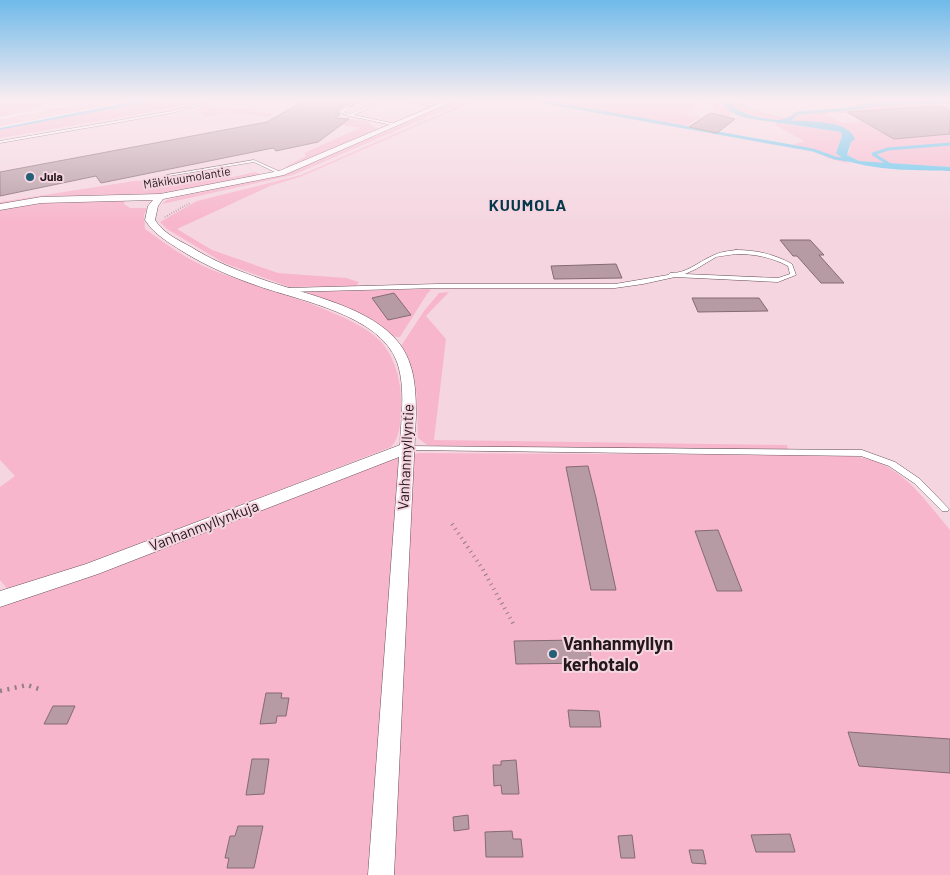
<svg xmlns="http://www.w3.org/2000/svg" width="950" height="875" font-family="Barlow,sans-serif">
  <rect width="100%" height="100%" fill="#f5d6e0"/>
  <g fill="#f7b6cc">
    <path d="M0 100H59L0 117Z"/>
    <path d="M170 100H207L150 112 0 138V129L13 126 142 102Z"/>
    <path d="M459 100H467L293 175 162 204 167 200 177 197 251 182 297 170Z"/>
    <path d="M472 100H477L300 177 270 186 177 229 212 250 278 273 346 278 359 282 356 286 289 287 224 263 167 229 160 222 197 201 301 175Z"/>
    <path d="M528 100H696L697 106 686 113 701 117 682 128Z"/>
    <path d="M702 100H720L724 107 732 113 727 119 720 116 712 104 704 102Z"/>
    <path d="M729 100H739L750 109 785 118 793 113 833 110 865 104 938 102 941 106 826 114 841 123 925 117 894 139 950 134V167L859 161 847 155 851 148 837 126 756 117 738 110Z"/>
    <path d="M207 105H210L208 107 273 113 268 117 227 112 206 117 197 109Z"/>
    <path d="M349 119 370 122 371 125 377 129 290 167H285L306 156 304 153 360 128 341 125Z"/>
    <path d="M776 123 841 132 842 136 836 153 849 164 828 158 813 150 789 146 804 141 775 125Z"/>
    <path d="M255 172 261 175 168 194 0 205V202L134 181 233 177Z"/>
    <path d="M125 201 124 204 130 208H147L144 215 145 229C166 244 186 259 210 269 251 286 358 312 383 344 397 362 402 386 401 408 400 422 401 436 391 447L94 562 10 592 0 580V487L15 476 0 460V210L43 203Z"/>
    <path d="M428 289 431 290 427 294 400 337H394L373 321 305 292Z"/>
    <path d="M449 292 426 316 446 339 434 440 787 445 788 449 449 447 427 445 418 438C417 403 420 377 401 346L424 311 439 293Z"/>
    <path d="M419 453 836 455C846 456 857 456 867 459 905 468 926 502 950 530V875H0V607L187 539 387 460Z"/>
  </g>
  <path fill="#59c3ee" d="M720 100H729C749 136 844 106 855 139L851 142 847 155 859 161 950 167V171C924 170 854 172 836 153L842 136 841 132 746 118C733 114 727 111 720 100Z"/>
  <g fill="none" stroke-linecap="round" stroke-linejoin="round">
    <g stroke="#59c3ee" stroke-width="3">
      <path d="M150 100H152"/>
      <path d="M533 100 813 150 835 158 854 161"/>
      <path d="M779 122 792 118 797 113 852 109 877 104 950 102"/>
      <path d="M0 128 141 102"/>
      <path d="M892 166 873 154 888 149 950 144"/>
    </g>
  </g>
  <g fill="#b79ba4" stroke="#856a73">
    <path d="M305 100H361L351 107 347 104 338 110 337 113 340 114 335 118 349 119 318 142 276 151 273 148 101 183 96 176 0 196V172L267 122Z"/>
    <path d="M941 106 950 110V134L894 139 847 112Z"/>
    <path d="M710 113 735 119 717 133 689 127Z"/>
    <path d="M780 240H810L824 255H819L844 283H821L797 256H793Z"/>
    <path d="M616 264 622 278 554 279 551 266Z"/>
    <path d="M394 293 411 315 388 320 372 298Z"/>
    <path d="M692 298H759L768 311 698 312Z"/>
    <path d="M588 466 596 498 616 590H591L566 467Z"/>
    <path d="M718 530 733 568 742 591H717L695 531Z"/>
    <path d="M579 640 580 646H589L592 663 516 664 514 641Z"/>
    <path d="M266 693H282L281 698H289L286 716H277L276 723 260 724Z"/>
    <path d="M53 706H75L67 724H44Z"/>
    <path d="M568 710 599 711 601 727H570Z"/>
    <path d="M848 732 950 739V773L859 766Z"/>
    <path d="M252 759H269L264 794 246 795Z"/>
    <path d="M516 760 519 794H502L501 785 494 786 493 765H501V761Z"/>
    <path d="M468 815 469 829 454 831 453 817Z"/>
    <path d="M238 826H263L254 868H227L229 858H225L230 836H235Z"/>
    <path d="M512 831 513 839H521L523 857H486L485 832Z"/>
    <path d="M790 834 795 852H756L751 835Z"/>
    <path d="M632 835 635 858H621L618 836Z"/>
    <path d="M689 850H703L706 864 692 863Z"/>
  </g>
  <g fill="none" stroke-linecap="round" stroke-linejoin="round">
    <g stroke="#6a5059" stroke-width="1">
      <g id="lane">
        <path d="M212 100H217L172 113 0 143V141L172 111Z"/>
        <path d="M383 100H387L354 115 396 124V126L350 116 339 112 348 106 349 108 344 112 350 114Z"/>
        <path d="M400 100H407L440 106 438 107Z"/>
        <path d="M254 160 283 173 279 174 254 162 169 176 167 175Z"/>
        <path d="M736 250C756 250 774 254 792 264L796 275 778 282 675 277 643 284 615 288H438L287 292 284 290 287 288 438 284H615L668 275 670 273C686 274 698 262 712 256 719 252 728 251 736 250ZM736 254C755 254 771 257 788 266L790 274 778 278 685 274 696 269 716 257Z"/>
        <path d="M404 446 862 450 895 462 920 479 949 509 948 511H942L914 483 889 466 861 456 407 450H404L403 448Z"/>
      </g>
    </g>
    <g stroke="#6a5059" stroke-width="1">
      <path id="street" d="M448 100H456L284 175 163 199 158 206 155 220C163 233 178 240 191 247 215 262 241 272 267 281 308 295 371 307 399 343 415 364 416 390 416 415L394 875H368L399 457 98 574 0 607V591L86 564 400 445C401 418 406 388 397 362 380 315 301 301 258 286 232 277 206 266 182 251 168 242 155 235 145 220L148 206 153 200 41 203 0 210V204L41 197 160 194 279 171Z"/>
    </g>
    <g stroke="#fff" stroke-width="2">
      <path id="highway" d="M97 100H120L114 104 0 127V119Z"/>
    </g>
    <g stroke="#937e85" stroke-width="2" stroke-dasharray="0.5 2" stroke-linecap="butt">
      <path d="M143 100 149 102 165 100"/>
      <path d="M165 217 190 203"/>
    </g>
    <path stroke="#937e85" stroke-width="4" stroke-dasharray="1 4.5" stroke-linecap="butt" d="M452 524 482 568 514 625"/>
    <path stroke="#937e85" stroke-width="4.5" stroke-dasharray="2 5.5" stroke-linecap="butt" d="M0 691 27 685 39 689"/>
    <use href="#lane" fill="#fff" fill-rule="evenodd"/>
    <use href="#street" fill="#fff" fill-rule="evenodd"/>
    <use href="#highway" fill="#f8c8d8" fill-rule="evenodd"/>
  </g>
  <linearGradient id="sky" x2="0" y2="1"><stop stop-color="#6fbaea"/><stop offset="0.45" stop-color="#faedf1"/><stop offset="1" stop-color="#faedf1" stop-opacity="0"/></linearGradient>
  <rect width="950" height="222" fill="url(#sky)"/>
  <g fill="#235f77" stroke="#f5d6e0" stroke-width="2">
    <circle cx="30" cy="177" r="5"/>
    <circle cx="553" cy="654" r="5"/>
  </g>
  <g text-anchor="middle" stroke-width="4" stroke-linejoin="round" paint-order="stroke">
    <g font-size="12" font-weight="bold" fill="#22171b" stroke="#f5d6e0" text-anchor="start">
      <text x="40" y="181">Jula</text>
    </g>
    <g font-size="12" fill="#22171b" stroke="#f5d6e0">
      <text transform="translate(187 178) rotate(-9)" y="4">Mäkikuumolantie</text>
    </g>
    <g font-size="15" fill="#22171b" stroke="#f5d6e0">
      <text transform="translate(406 457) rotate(-87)" y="5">Vanhanmyllyntie</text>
      <text transform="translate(204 526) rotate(-21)" y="5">Vanhanmyllynkuja</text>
    </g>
    <g font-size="16" font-weight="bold" letter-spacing="1" fill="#03384a" stroke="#f5d6e0">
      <text x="528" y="211">KUUMOLA</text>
    </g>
    <g font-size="18" font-weight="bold" fill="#22171b" stroke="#f5d6e0" text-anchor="start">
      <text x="563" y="650">Vanhanmyllyn<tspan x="563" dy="21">kerhotalo</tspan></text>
    </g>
  </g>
</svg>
